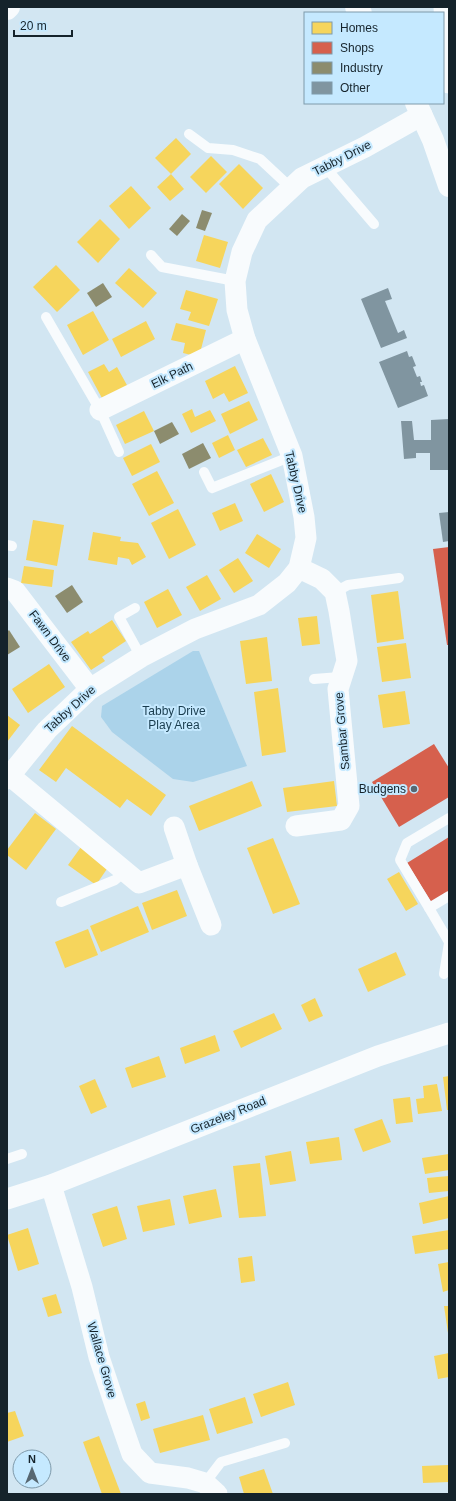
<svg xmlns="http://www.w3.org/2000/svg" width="456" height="1501" font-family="Arial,sans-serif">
  <rect width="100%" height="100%" fill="#d2e6f2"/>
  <path fill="#abd3ea" d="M193 651H199L247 766 193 782 173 779 112 732 101 717 102 706Z"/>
  <g fill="#f6d55c">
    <path d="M176 138 191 154 171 174 155 158Z"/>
    <path d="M211 156 227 172 206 193 190 177Z"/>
    <path d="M239 164 263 188 243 209 219 184Z"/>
    <path d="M171 174 184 189 170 201 157 187Z"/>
    <path d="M131 186 151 208 129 229 109 206Z"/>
    <path d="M100 219 120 239 98 263 77 242Z"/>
    <path d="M204 235 228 242 220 268 196 261Z"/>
    <path d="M56 265 80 290 57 312 33 287Z"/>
    <path d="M129 268 157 293 143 308 115 283Z"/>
    <path d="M186 290 218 299 209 326 188 320 191 312 180 309Z"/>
    <path d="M93 311 109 340 83 355 67 325Z"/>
    <path d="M146 321 155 339 121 357 112 339Z"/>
    <path d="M176 323 206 330 199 357 183 353 185 343 171 340Z"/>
    <path d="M104 364 109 372 117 367 128 387 103 400 88 372Z"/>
    <path d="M235 366 248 393 229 402 224 393 213 399 205 381Z"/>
    <path d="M249 401 258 420 230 434 221 414Z"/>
    <path d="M192 409 195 417 210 410 216 421 191 433 182 414Z"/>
    <path d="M144 411 154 431 125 444 116 425Z"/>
    <path d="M228 435 235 450 219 458 212 443Z"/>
    <path d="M263 438 272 455 246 467 237 450Z"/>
    <path d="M151 444 160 462 132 476 123 458Z"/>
    <path d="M157 471 174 503 149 516 132 484Z"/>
    <path d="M271 474 284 502 264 512 250 484Z"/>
    <path d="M235 503 243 521 220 531 212 513Z"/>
    <path d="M178 509 196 545 169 559 151 523Z"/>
    <path d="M33 520 64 525 57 566 26 560Z"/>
    <path d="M93 532 121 537 120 541 138 543 146 557 132 565 129 559 118 557 117 565 88 560Z"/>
    <path d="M257 534 281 549 269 568 245 553Z"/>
    <path d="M238 558 253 581 234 593 219 570Z"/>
    <path d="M24 566 54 570 52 587 21 583Z"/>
    <path d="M207 575 221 599 200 611 186 587Z"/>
    <path d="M168 589 182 615 157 628 144 602Z"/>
    <path d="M398 591 404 639 377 643 371 595Z"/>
    <path d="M317 616 320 644 302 646 298 618Z"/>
    <path d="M112 620 126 641 102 657 105 661 91 670 71 642 88 631 90 634Z"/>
    <path d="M267 637 272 681 246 684 240 641Z"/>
    <path d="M406 643 411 678 382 682 377 647Z"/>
    <path d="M49 664 65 687 28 713 12 689Z"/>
    <path d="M278 688 286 752 262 756 254 692Z"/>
    <path d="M405 691 410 724 383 728 378 695Z"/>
    <path d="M7 715 20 725 7 742Z"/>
    <path d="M72 726 166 795 151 816 127 799 120 808 66 768 56 782 39 770Z"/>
    <path d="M252 781 262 806 199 831 189 806Z"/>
    <path d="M334 781 337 806 287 812 283 788Z"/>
    <path d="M35 813 56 829 26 870 7 855V850Z"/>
    <path d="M273 838 300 904 273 914 247 848Z"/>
    <path d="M81 847 109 866 96 885 68 865Z"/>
    <path d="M399 872 418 904 406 911 387 879Z"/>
    <path d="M177 890 187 916 152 930 142 903Z"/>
    <path d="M138 906 149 932 101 952 90 926Z"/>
    <path d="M88 929 98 955 65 968 55 942Z"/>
    <path d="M396 952 406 975 368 992 358 969Z"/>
    <path d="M315 998 323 1016 309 1022 301 1005Z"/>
    <path d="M274 1013 282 1029 241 1048 233 1031Z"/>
    <path d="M215 1035 220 1051 185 1064 180 1048Z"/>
    <path d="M159 1056 166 1077 132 1088 125 1068Z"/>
    <path d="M449 1076V1110H447L443 1077Z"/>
    <path d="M95 1079 107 1107 91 1114 79 1086Z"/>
    <path d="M437 1084 442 1111 418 1114 416 1099 424 1098 423 1086Z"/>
    <path d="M410 1097 413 1122 396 1124 393 1099Z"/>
    <path d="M382 1119 391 1142 363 1152 354 1129Z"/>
    <path d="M339 1137 342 1160 310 1164 306 1142Z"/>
    <path d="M291 1151 296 1181 270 1185 265 1156Z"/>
    <path d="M449 1154V1170L425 1174 422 1158Z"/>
    <path d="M260 1163 266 1216 239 1218 233 1166Z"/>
    <path d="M449 1176V1191L429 1193 427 1178Z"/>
    <path d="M216 1189 222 1217 189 1224 183 1196Z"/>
    <path d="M449 1196V1218L423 1224 419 1203Z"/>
    <path d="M170 1199 175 1225 143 1232 137 1206Z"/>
    <path d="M117 1206 127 1239 103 1247 92 1214Z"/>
    <path d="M28 1228 39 1264 18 1271 7 1235Z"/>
    <path d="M449 1230V1249L415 1254 412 1236Z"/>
    <path d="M252 1256 255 1281 241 1283 238 1258Z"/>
    <path d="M449 1262V1290L443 1292 438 1264Z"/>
    <path d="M56 1294 62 1313 48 1317 42 1298Z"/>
    <path d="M444 1306H449V1333H448Z"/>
    <path d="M449 1353V1377L438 1379 434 1356Z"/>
    <path d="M288 1382 295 1405 261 1417 253 1394Z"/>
    <path d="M245 1397 253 1423 217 1434 209 1409Z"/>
    <path d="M145 1401 150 1418 141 1421 136 1404Z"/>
    <path d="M15 1411 24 1436 7 1442V1413Z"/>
    <path d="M203 1415 210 1440 160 1453 153 1429Z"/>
    <path d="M99 1436 121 1494H102L83 1442Z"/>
    <path d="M448 1465 449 1482 423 1483 422 1466Z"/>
    <path d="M264 1469 273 1494H244L239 1477Z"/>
  </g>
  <g fill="#d6604d">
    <path d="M449 547V645H447L433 549Z"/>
    <path d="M434 744 449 768V797L399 827 372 782Z"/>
    <path d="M449 837V892L432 903 407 863Z"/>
  </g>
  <g fill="#8c8c6e">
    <path d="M202 210 212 213 205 231 196 228Z"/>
    <path d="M182 214 190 221 177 236 169 229Z"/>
    <path d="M103 283 112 297 96 307 87 293Z"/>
    <path d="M172 422 179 434 160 444 154 431Z"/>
    <path d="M203 443 211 458 189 469 182 454Z"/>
    <path d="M72 585 83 602 67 613 55 596Z"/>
    <path d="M9 630 20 647 7 655V632Z"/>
  </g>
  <g fill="#8095a0">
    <path d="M388 288 392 299 385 301 398 333 404 330 407 338 381 348 361 299Z"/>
    <path d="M407 351 409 357 412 356 416 366 413 367 417 377 420 376 422 382H420L421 386 424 385 428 396 398 408 379 362Z"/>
    <path d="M449 419V470H430V453H416V458L404 459 401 421H412L414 440H431V420Z"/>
    <path d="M449 512V541L443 542 439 513Z"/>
  </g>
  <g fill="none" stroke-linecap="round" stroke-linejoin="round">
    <g stroke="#f8fbfd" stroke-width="10">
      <path d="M189 134 208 148 233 150 260 159 290 187"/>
      <path d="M326 168 374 224"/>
      <path d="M151 255 162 267 235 281"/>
      <path d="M46 317 100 410 119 452"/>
      <path d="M204 472 212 488 292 456"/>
      <path d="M7 545 12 546"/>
      <path d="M335 592 348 585 399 578"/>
      <path d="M135 608 119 617 141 657"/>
      <path d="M314 679 340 677"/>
      <path d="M449 818 407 843 400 860 429 908 449 896"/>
      <path d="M61 902 115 880 126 871"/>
      <path d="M429 908 449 942"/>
      <path d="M444 974 449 943"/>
      <path d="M7 1159 22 1154"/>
      <path d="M205 1483 221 1462 285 1443"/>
    </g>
    <g stroke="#f8fbfd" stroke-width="21">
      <path d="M444 7 449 83"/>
      <path d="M100 410 245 339"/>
      <path d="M7 588 15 591 90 689"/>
      <path d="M9 775 139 883 187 865"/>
      <path d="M7 779 47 730 90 689 141 657 195 629 259 605 287 583 299 568 306 538 304 517 292 456 245 339 237 310 235 281 242 252 257 220 302 178 365 147 422 115"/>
      <path d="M296 826 341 820 349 806 338 689 347 661 339 611 335 592 322 579 299 568"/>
      <path d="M174 827 187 865 211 925"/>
      <path d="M51 1185 82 1287 99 1357 116 1408 132 1454 150 1473 188 1478 205 1483 217 1494"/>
      <path d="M7 1199 51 1185 378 1056 449 1033"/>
    </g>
    <g stroke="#f8fbfd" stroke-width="22">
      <path d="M356 7 361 13"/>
      <path d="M416 103 433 140 449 186"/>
    </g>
    <path stroke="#f8fbfd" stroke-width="22" d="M7 9 9 7"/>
  </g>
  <circle fill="#576771" stroke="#c5e9ff" stroke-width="1.5" cx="414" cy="789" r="4"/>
  <g text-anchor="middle" stroke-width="4" stroke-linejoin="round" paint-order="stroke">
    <g font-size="12" fill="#15232b" stroke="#c5e9ff">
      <text transform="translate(342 158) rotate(-27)" y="4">Tabby Drive</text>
      <text transform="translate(172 375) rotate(-26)" y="4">Elk Path</text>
      <text transform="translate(296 482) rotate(77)" y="4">Tabby Drive</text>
      <text transform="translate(50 636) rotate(53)" y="4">Fawn Drive</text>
      <text transform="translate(70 709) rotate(-42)" y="4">Tabby Drive</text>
      <text transform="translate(342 731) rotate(-95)" y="4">Sambar Grove</text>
      <text transform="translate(228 1115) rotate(-22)" y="4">Grazeley Road</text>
      <text transform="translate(102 1360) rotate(74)" y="4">Wallace Grove</text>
    </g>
    <g font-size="12" fill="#193c4e" stroke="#c5e9ff">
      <text x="174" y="715">Tabby Drive<tspan x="174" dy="14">Play Area</tspan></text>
    </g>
    <g font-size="12" fill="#15232b" stroke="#c5e9ff" text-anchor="end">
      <text x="406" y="793">Budgens</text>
    </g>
  </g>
  <rect width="456" height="1501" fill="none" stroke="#15232b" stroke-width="16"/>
  <rect x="304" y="12" width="140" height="92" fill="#c5e9ff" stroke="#7f9aaa"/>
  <rect x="312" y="22" width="20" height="12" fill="#f6d55c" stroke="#7f9aaa"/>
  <text x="340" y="32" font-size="12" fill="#15232b">Homes</text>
  <rect x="312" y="42" width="20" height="12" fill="#d6604d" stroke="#7f9aaa"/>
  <text x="340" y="52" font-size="12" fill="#15232b">Shops</text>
  <rect x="312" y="62" width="20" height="12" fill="#8c8c6e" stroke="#7f9aaa"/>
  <text x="340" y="72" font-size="12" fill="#15232b">Industry</text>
  <rect x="312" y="82" width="20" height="12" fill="#8095a0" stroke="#7f9aaa"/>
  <text x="340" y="92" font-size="12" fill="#15232b">Other</text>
  <g transform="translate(32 1469)"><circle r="19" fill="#c5e9ff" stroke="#7f9aaa"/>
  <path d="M0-3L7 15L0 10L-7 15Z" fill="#576771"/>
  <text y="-6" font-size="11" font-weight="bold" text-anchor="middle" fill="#15232b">N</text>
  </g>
  <path d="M14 30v6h58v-6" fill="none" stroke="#15232b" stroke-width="2"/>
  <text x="20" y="30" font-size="12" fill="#15232b" stroke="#c5e9ff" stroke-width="3" paint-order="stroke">20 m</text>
</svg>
